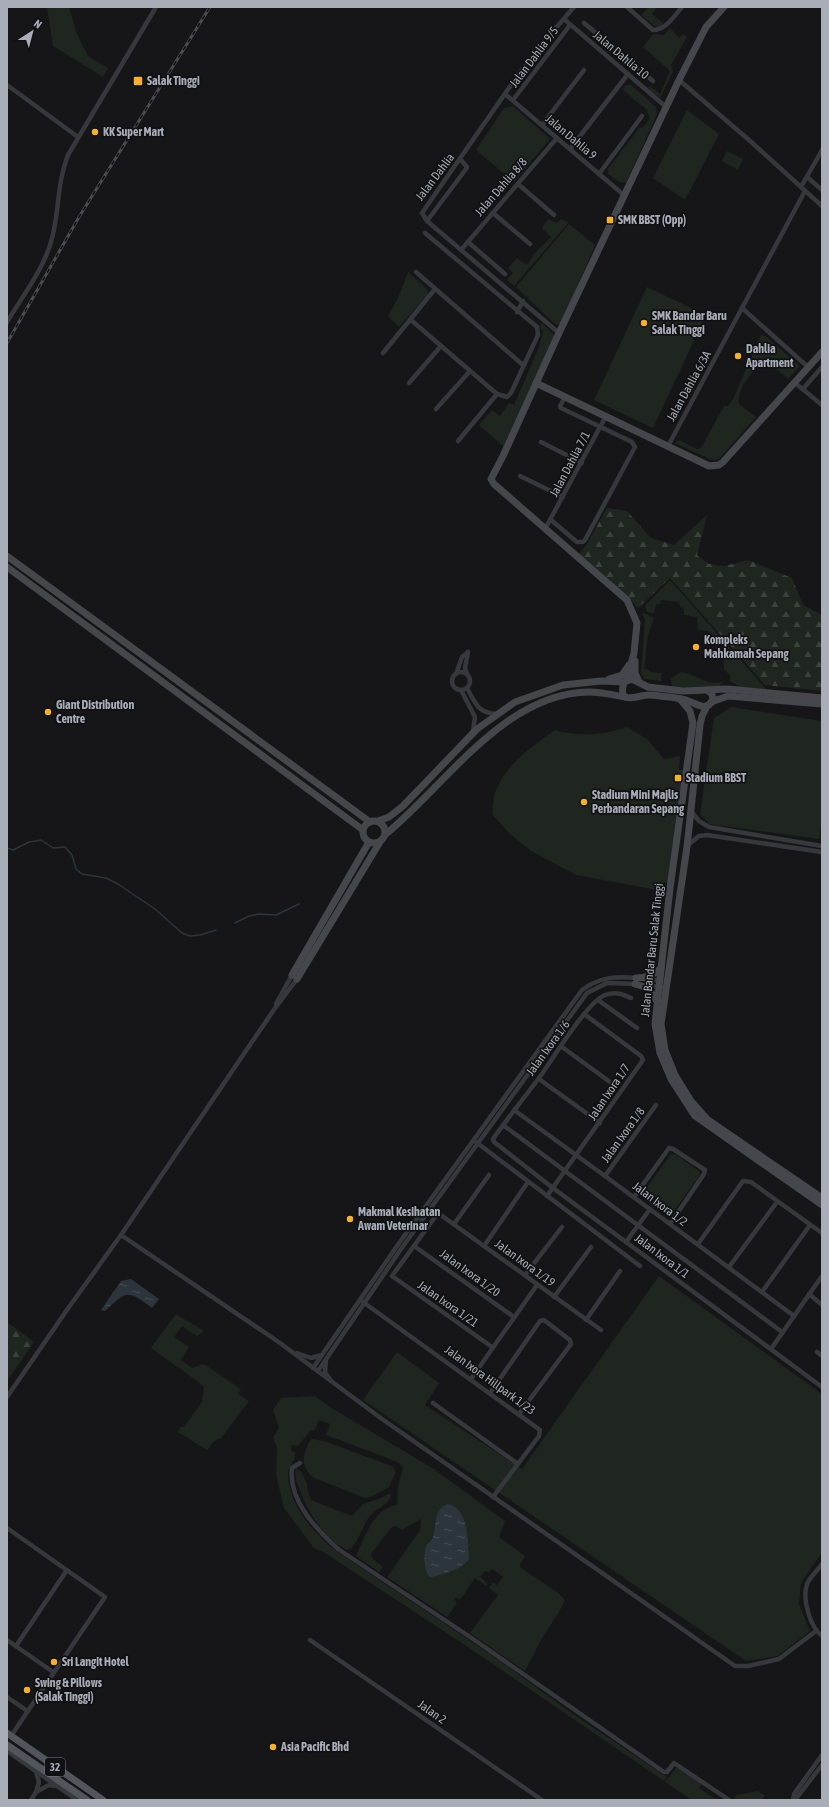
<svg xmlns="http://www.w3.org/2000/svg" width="829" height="1807" font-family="'Asap Condensed',sans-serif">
  <defs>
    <pattern id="forest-firs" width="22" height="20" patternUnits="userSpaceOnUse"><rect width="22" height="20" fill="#1e261f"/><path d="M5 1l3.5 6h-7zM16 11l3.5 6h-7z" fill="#3c433d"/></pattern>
    <pattern id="water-ripples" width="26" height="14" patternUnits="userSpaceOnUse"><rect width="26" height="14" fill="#2c353c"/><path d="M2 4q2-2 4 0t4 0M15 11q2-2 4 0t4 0" fill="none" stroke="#485056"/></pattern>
  </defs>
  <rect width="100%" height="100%" fill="#161618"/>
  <g fill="#1e261f">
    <path d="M47 7H69L77 34 88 56 108 68 103 77 53 46Z"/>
    <path d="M649 7H657L652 14 663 23 660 27H656L641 15Z"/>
    <path d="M670 28 679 38 683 34 687 37 671 65 673 72 660 98 648 88 650 86 660 94 670 71 643 47 653 34 664 35Z"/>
    <path d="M626 85H631L656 107 657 114 626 183 619 182 608 174V169L640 127 642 128 650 119 647 110 623 90Z"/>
    <path d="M513 106 550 139 514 182 476 150 504 108Z"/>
    <path d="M687 110 719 134 685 200 653 178Z"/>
    <path d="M727 151 743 159 738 170 722 161Z"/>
    <path d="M548 219 557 223 561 219 569 222 514 286 507 280 513 273 508 268 517 258 527 265 533 257 532 256 551 237 542 228Z"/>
    <path d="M569 224 595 245 561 324H555L516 287Z"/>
    <path d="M408 272 427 289 428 294 399 327 388 316 398 298Z"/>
    <path d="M647 287 706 315 653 428 594 400Z"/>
    <path d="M542 323 555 336 504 447 479 425 492 410 500 416 509 403 514 405 539 347 543 331 539 327Z"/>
    <path d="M761 335 765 336 800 366 788 379 772 365H766L761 361C752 373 737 388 739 404L756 417 719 459 712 460 675 443 679 440 697 449 701 448 724 406H728L733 399Z"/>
    <path d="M670 580 768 691 742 688 730 681V675L724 670 723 645 708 631 698 630 697 617 684 615V609L680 607 679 602 661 600 660 604H656L654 613 647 612 645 606Z"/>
    <path d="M644 613 654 618 648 635 644 669 649 670 650 672 662 673 661 681 645 679 641 674 645 619 642 614Z"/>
    <path d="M681 672C695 674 710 688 724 681L719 686 672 688 671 679Z"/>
    <path d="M731 707 822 721V822L819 839 709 824 700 814 714 718Z"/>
    <path d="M627 727 647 739 664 759 680 756 679 770H684L668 883 664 882 662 891 576 875 531 851 510 834 492 814C493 807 493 797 496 790 507 763 533 746 555 730 578 737 604 735 627 727Z"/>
    <path d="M671 1154H675L699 1171 700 1175 671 1215H666L650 1204 655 1197 645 1190Z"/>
    <path d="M659 1276 822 1394V1552L801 1583 799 1604 810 1631 778 1656 746 1661 363 1400 397 1352 439 1383 425 1405 522 1469Z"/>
    <path d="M176 1314 204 1331 197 1336 182 1326 174 1337 189 1347 181 1360 192 1368 204 1364 241 1389 238 1394 249 1401 221 1438 213 1442 207 1450 178 1432 181 1427H184L202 1402 204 1386 151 1348Z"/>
    <path d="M315 1396 330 1407 434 1469 505 1521 499 1537 525 1556 520 1565V1567L557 1592 565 1600 559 1612 542 1638 525 1671 470 1633 498 1595 489 1588 493 1582 497 1585 503 1577 492 1569 489 1572 485 1571 480 1577 488 1584 486 1586 475 1578 460 1600 456 1597 454 1600 457 1603 447 1617 387 1577 420 1530 421 1519 402 1530 396 1526 392 1527 371 1554 373 1559 383 1567 379 1572 356 1556C365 1537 373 1508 397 1505L398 1486 403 1468 399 1463 390 1459 326 1435 330 1424 319 1420 314 1431 311 1430 298 1446 292 1445 291 1450 295 1453C296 1462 287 1467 288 1475 290 1506 311 1529 332 1548L503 1663 570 1712 667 1777 664 1781 471 1649 325 1553 314 1548 284 1508 276 1475 277 1448 273 1437 279 1428 273 1410 281 1398Z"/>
    <path d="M313 1439 327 1442 394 1467 396 1472 389 1487 371 1497 365 1498 314 1478C304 1470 301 1461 306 1449 308 1445 308 1441 313 1439Z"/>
    <path d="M296 1469 301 1471 307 1484 308 1492 311 1500 352 1516 363 1504 381 1498 390 1493 391 1496C388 1505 375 1509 369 1517 363 1525 356 1549 347 1550 323 1538 309 1514 300 1490 297 1484 294 1475 296 1469Z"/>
    <path d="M677 1767 702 1784 699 1788 717 1800H692L665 1782Z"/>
    <path d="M758 1791 765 1796 762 1800 735 1799 736 1795Z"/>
  </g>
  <g fill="url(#forest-firs)">
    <path d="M607 508 627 511 651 538 674 545 707 515 697 555 709 564 725 566 748 560 792 578 803 605 822 615V691L765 685 670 578 638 608 630 599 578 555 587 544Z"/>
    <path d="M7 1322 34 1342 7 1381Z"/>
  </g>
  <g fill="url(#water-ripples)">
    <path d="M131 1279 159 1299 152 1308C126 1289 127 1291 105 1311L101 1310 121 1281Z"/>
    <path d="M448 1504C469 1508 468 1543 469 1559 464 1568 440 1576 430 1577 424 1572 423 1554 426 1547 427 1543 432 1541 433 1537 437 1525 433 1509 448 1504Z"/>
  </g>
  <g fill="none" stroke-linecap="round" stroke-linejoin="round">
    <g stroke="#2c353c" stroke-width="1.5">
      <path d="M7 848 13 850 29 842 36 841 41 840 53 848 65 847 72 855 76 869 82 874 106 878 118 884 155 909 182 933 190 936 200 935 216 930"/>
      <path d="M235 923 249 916 259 914 276 915 299 904"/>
    </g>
    <g stroke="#37383d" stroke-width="4.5">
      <path d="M627 7 653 30C666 30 674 16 682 7"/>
      <path d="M564 19 666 107"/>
      <path d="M584 23 653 81"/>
      <path d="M679 80 749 140 822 206"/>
      <path d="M7 85 78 137"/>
      <path d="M505 94 625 196"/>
      <path d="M513 100 570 25"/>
      <path d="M542 125 584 70"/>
      <path d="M570 149 628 74"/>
      <path d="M599 174 642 116"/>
      <path d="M807 177 822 190"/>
      <path d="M518 184 554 215"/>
      <path d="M801 187 822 150"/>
      <path d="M493 213 530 244"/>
      <path d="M427 221 466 169 467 167 461 160"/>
      <path d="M468 242 505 274"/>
      <path d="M461 250 557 138"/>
      <path d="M416 272 523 365"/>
      <path d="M742 308 805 191"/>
      <path d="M517 312 523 301"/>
      <path d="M411 320 497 394 507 397 511 393 538 335 537 327 425 233"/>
      <path d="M7 322C22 297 43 270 51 242 60 212 56 186 68 155L156 7"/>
      <path d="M559 333 427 221 422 213 518 75 548 37 574 7"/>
      <path d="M383 353 435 289"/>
      <path d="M409 383 441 346"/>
      <path d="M795 383 822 405"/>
      <path d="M803 389 822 367"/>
      <path d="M436 409 470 371"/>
      <path d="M458 441 497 394"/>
      <path d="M541 442 582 463"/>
      <path d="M668 446 742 308 808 367"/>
      <path d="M520 476 563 497"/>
      <path d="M551 520 577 542H583L585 540 635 447 632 442 561 408 560 406 565 397"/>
      <path d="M545 529 606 416"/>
      <circle cx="461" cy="681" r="9"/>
      <path d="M456 674 462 657 468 652"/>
      <path d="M467 674 465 668 468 652"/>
      <path d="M467 688C476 704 477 713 498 714"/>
      <path d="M461 690 475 717 473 731"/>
      <path d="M691 811 699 821 709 827 822 846"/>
      <path d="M687 846 699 836 707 835 822 852"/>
      <path d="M644 979 661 981"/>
      <path d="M645 985 661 987"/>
      <path d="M631 998C622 994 616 991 605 995 587 1002 553 1059 539 1078 524 1098 508 1118 493 1139L494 1142 553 1188 822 1387"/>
      <path d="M598 1000 637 1028"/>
      <path d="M276 1004 292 975"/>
      <path d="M562 1047 610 1082"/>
      <path d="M539 1079 600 1123"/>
      <path d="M514 1110 605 1176 794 1316"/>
      <path d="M503 1125 782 1332"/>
      <path d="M476 1142 640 1266"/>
      <path d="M605 1176 656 1105"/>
      <path d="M547 1196 643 1060 641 1056 584 1014"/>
      <path d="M634 1197 669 1148 673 1149 705 1170 704 1174 670 1224"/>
      <path d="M454 1224 489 1175"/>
      <path d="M121 1235 280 1343 382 1419 735 1666H748L779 1659 816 1631"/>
      <path d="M626 1242 650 1209"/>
      <path d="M698 1244 743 1181 751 1182 822 1233"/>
      <path d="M414 1246 514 1317"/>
      <path d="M484 1246 528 1182"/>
      <path d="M729 1267 777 1202"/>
      <path d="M525 1275 562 1227"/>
      <path d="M762 1292 810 1225"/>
      <path d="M809 1294 821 1304"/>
      <path d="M554 1297 591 1247"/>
      <path d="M363 1302 540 1430 539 1436 493 1497"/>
      <path d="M586 1320 620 1271"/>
      <path d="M492 1347 392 1276 438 1213 601 1330"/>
      <path d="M771 1349 822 1276"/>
      <path d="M817 1352 822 1356"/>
      <path d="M297 1353 311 1358 322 1355"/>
      <path d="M326 1360 325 1372 331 1381"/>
      <path d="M313 1368 397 1246 582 990C600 977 615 976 637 978"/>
      <path d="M318 1371 401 1249 587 993 607 983 638 984"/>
      <path d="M471 1379 537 1285"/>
      <path d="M490 1393 540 1321 544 1320 570 1340 571 1344 519 1414"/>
      <path d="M7 1397 69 1307 121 1235 273 1011 297 979"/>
      <path d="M433 1403 518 1464"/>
      <path d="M300 1463 292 1468C288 1500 316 1529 338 1549L473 1639 664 1772H667L674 1763 729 1800"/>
      <path d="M7 1528 105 1597 11 1736"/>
      <path d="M822 1564C818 1570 810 1577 807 1584 802 1599 810 1627 822 1636"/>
      <path d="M7 1640 53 1672"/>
      <path d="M310 1640 542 1800"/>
      <path d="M16 1646 67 1570"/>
      <path d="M7 1697 26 1710"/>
      <path d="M7 1751 77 1800"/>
      <path d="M36 1772 39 1782 36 1792 49 1785 55 1786"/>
      <path d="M31 1800 36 1792"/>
      <path d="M793 1800 794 1794 822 1755"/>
      <path d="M795 1800 822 1765"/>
    </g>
    <g stroke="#45474d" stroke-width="7">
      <path d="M536 383 709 466 719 465 723 462 822 352"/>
      <path d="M7 556 370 822"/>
      <path d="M7 567 363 830"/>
      <path d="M635 661V673L639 682"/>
      <path d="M609 679 622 675 629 665"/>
      <path d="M627 680 634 653 637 623 627 600 494 484 491 479 503 456 559 333 679 80 706 27 724 7"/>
      <path d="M624 682C617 707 637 695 649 695 656 695 664 697 671 697 676 698 681 699 686 700 696 703 706 713 713 700L712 694 707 690"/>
      <path d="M680 699 690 711 693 723 670 888 655 1024 660 1053 671 1079 695 1116 822 1205"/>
      <path d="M711 702 728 696 822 704"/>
      <path d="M707 706 702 716 700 725 687 847 661 1024 665 1050 675 1075 691 1101 708 1120 822 1198"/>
      <circle cx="374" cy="832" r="11"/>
      <path d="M378 821 389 817 403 806 477 729 515 702 563 685 601 681 624 682 632 679 648 687 683 691 728 689 822 698"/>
      <path d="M386 834C446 785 504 693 589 692 601 692 613 695 625 697"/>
      <path d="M292 975 369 842"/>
      <path d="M636 978C646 978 654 976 661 968"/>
      <path d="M297 979 380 842"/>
      <path d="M635 984 648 988 657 1001"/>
    </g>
    <g stroke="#53555c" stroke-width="7">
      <path d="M7 1733 103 1800"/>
      <path d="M7 1745 87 1800"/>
    </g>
    <g stroke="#4a4c52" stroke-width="3">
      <path id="rail" d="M7 343 79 217 210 7"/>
    </g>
    <use href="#rail" stroke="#111113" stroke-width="1.5" stroke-dasharray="4.5" stroke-linecap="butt"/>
  </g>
  <g fill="#f2b134" stroke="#111113" stroke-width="1.5">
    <rect x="133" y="76" width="10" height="10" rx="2"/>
    <circle cx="95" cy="132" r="4"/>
    <rect x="606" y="216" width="8" height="8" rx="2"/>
    <circle cx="644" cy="323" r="4"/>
    <circle cx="738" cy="356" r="4"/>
    <circle cx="696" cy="647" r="4"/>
    <circle cx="48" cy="712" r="4"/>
    <rect x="674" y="774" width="8" height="8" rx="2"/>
    <circle cx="584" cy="802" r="4"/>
    <circle cx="350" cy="1219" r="4"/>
    <circle cx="54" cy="1662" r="4"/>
    <circle cx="27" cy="1690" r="4"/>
    <circle cx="273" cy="1747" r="4"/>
  </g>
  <g text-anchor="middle" stroke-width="3.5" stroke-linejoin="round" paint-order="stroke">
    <rect fill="#111113" stroke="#7b7e86" stroke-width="1" x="45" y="1758" width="20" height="18" rx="3"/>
    <g font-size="11" font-weight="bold" fill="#a8adb8">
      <text x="55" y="1771">32</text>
    </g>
    <g font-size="12" fill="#a8adb8" stroke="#111113">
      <text transform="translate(621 55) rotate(40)" y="4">Jalan Dahlia 10</text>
      <text transform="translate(534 57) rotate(-53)" y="4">Jalan Dahlia 9/5</text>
      <text transform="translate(571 137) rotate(40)" y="4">Jalan Dahlia 9</text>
      <text transform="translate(435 177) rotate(-53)" y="4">Jalan Dahlia</text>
      <text transform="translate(501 187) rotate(-49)" y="4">Jalan Dahlia 8/8</text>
      <text transform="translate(689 386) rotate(-61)" y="4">Jalan Dahlia 6/3A</text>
      <text transform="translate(570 464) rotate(-62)" y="4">Jalan Dahlia 7/1</text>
      <text transform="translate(652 950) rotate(-84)" y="4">Jalan Bandar Baru Salak Tinggi</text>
      <text transform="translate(548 1048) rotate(-54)" y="4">Jalan Ixora 1/6</text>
      <text transform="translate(609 1092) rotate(-56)" y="4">Jalan Ixora 1/7</text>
      <text transform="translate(623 1135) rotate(-54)" y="4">Jalan Ixora 1/8</text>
      <text transform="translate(660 1204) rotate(37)" y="4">Jalan Ixora 1/2</text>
      <text transform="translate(662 1256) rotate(37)" y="4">Jalan Ixora 1/1</text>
      <text transform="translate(525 1263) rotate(36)" y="4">Jalan Ixora 1/19</text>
      <text transform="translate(470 1273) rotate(36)" y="4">Jalan Ixora 1/20</text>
      <text transform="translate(448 1304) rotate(35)" y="4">Jalan Ixora 1/21</text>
      <text transform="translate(490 1380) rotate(36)" y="4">Jalan Ixora Hillpark 1/23</text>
      <text transform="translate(432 1712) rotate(35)" y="4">Jalan 2</text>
    </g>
    <g font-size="12" font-weight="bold" fill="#a8adb8" stroke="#111113" text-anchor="start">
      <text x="147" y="85">Salak Tinggi</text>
      <text x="103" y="136">KK Super Mart</text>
      <text x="618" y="224">SMK BBST (Opp)</text>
      <text x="652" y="320">SMK Bandar Baru<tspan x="652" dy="14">Salak Tinggi</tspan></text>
      <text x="746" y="353">Dahlia<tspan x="746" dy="14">Apartment</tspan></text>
      <text x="704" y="644">Kompleks<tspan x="704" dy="14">Mahkamah Sepang</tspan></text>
      <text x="56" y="709">Giant Distribution<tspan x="56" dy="14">Centre</tspan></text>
      <text x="686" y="782">Stadium BBST</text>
      <text x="592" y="799">Stadium Mini Majlis<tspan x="592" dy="14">Perbandaran Sepang</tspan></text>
      <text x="358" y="1216">Makmal Kesihatan<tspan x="358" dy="14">Awam Veterinar</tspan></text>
      <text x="62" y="1666">Sri Langit Hotel</text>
      <text x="35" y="1687">Swing &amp; Pillows<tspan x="35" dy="14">(Salak Tinggi)</tspan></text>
      <text x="281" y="1751">Asia Pacific Bhd</text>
    </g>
  </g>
  <rect width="829" height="1807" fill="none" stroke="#a8adb8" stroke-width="16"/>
  <g transform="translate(32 32) rotate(36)" stroke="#111113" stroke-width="3" paint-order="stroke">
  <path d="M0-3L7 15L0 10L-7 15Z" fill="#a8adb8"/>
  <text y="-6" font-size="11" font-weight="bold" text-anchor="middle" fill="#a8adb8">N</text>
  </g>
</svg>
